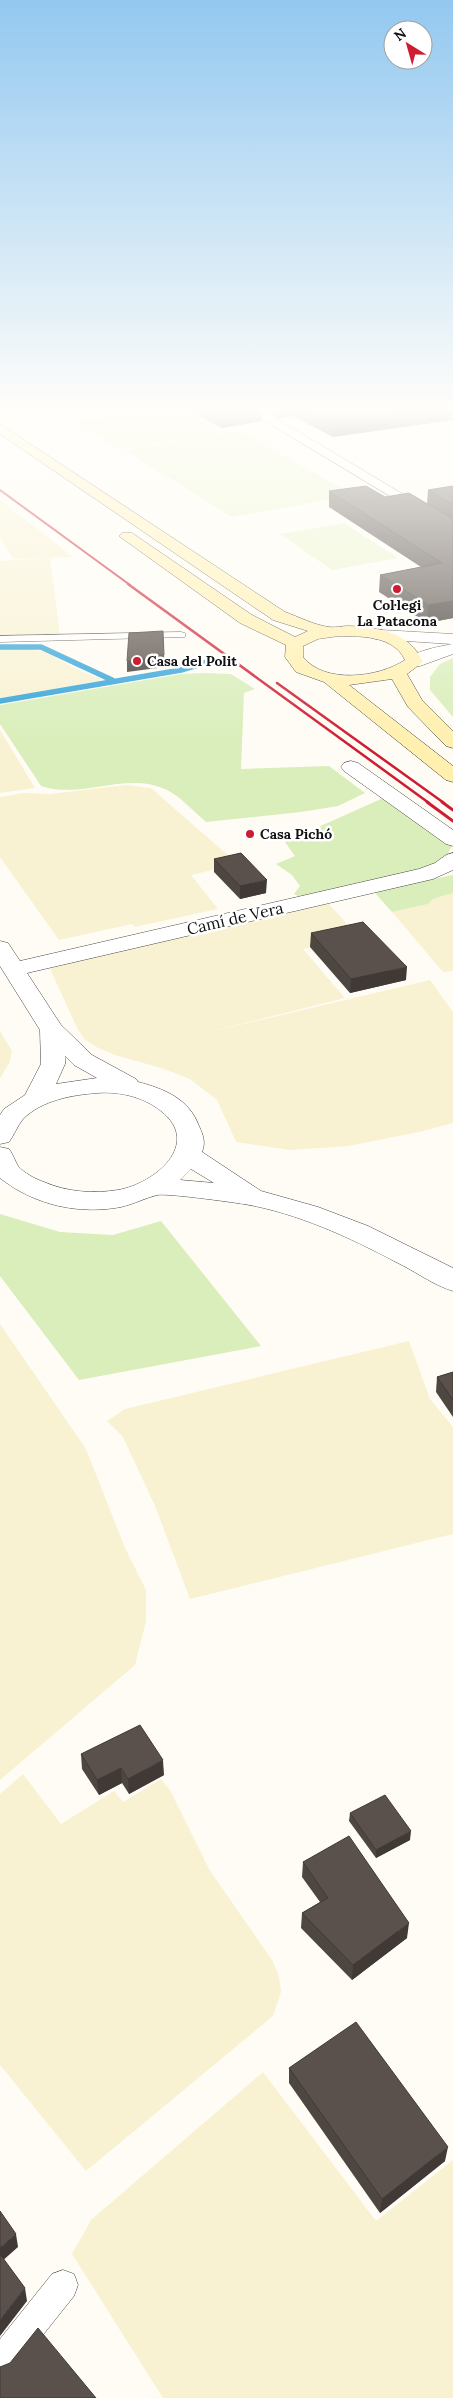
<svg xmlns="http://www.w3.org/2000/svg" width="453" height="2398" font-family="Lora,serif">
  <rect width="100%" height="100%" fill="#fffcf5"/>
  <g fill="#f8f2d2">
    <path d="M0 500 73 557 13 559 0 537Z"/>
    <path d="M50 558 60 635 0 636V561Z"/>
    <path d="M23 648 46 652 72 667 103 680 0 699V649Z"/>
    <path d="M0 730 35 788 0 793Z"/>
    <path d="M126 785 151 788 238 864 191 875 218 909 135 927 132 924 59 940 0 857V797L24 793 50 794Z"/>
    <path d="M453 893V971L443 972 392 912 428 904 433 899Z"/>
    <path d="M328 903 357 935 303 949 345 998 201 1034 430 980 453 1012V1123L419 1132 349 1146 290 1150 236 1142 217 1100 190 1079 161 1068 115 1055 98 1048 85 1040 78 1030 50 969 65 964Z"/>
    <path d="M0 1031 12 1051 10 1061 0 1079Z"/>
    <path d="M0 1324 86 1449 125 1548 146 1590V1621L135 1665 0 1780Z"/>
    <path d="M409 1341 430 1399 453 1427V1534L190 1599 155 1506 123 1437 107 1421 125 1409Z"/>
    <path d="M23 1774 61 1824 114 1791 123 1802 161 1779 170 1790 209 1869 272 1960 279 1976 281 1992 273 2016 86 2171 0 2065V1794Z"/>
    <path d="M263 2072 376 2221 453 2160V2398H163L72 2254 91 2220Z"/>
  </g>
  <g fill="#d9eeba">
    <path d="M453 658V717L430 690V677L440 664Z"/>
    <path d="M204 673 231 674 255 689 244 693 241 769 329 766 365 793 338 806 301 812 206 822C194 812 181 797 167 790 126 770 82 800 41 786L0 724V705L181 674Z"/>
    <path d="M381 799H386L452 846 445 858 429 867 308 895 298 896 294 894 300 886 292 875 276 864 295 856 285 842Z"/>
    <path d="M453 875V893L433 899 428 904 392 912 376 894 379 890Z"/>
    <path d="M0 1214 60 1232 113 1235 161 1221 261 1346 79 1380 0 1276Z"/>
  </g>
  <g fill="#eaf4cc">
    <path d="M155 410H182L221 433 119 449 76 422Z"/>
    <path d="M239 431 354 495 232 517 124 450Z"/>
    <path d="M344 523 398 558 332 570 280 534Z"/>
  </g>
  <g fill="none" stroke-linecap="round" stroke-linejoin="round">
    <g stroke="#35a4d8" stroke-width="5.5">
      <path d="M0 647H41L112 680"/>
      <path d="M0 701 181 670 214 660"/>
    </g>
    <g stroke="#444" stroke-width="1">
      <g id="service">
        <path d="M181 632 185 633V637L0 642V636Z"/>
        <path d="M63 2270 74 2274 78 2285 74 2296 11 2375 0 2380V2339L52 2274Z"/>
      </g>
    </g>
    <g stroke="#444" stroke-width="1">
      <g id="minor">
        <path d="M247 410H262L453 524V534Z"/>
        <path d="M381 630 453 634V654L420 666H408L405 662C414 650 439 647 452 644L375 639 373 635 375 631Z"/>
        <path d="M351 761 358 763 453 830V846L446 844 344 771 341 767 344 763Z"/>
        <path d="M453 853V870L433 879 27 973 61 1025 92 1055 136 1079 138 1082C165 1089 189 1099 199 1126 203 1135 206 1142 202 1152L261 1191 318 1207 368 1226 453 1268V1291C433 1285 415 1271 396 1262 349 1237 297 1213 244 1204 230 1202 168 1193 157 1195 145 1198 134 1204 121 1207 79 1215 34 1205 0 1178V1147L9 1149C13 1154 15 1161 18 1166 24 1173 35 1179 44 1182 67 1192 93 1194 118 1190 154 1184 203 1144 161 1111 144 1097 119 1091 97 1093 72 1095 42 1100 23 1119 18 1125 14 1135 9 1142L0 1144V1115L4 1109 25 1095 41 1064 40 1030 0 966V941L8 943 20 961 419 869 435 863 446 855ZM65 1056 74 1065 97 1078 56 1084 65 1064ZM191 1169 214 1183 180 1180Z"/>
      </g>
    </g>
    <g stroke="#333" stroke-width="1">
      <path id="secondary" d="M0 424 285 612C299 617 314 625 329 627 335 628 342 626 348 626 379 627 409 632 423 662L407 674 422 700 453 731V748L446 746 408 707 392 679 349 685 453 766V782L446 780 324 682 296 672 285 657 286 645 240 623 119 536 122 533H132L252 615 295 637 308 631 273 620 0 434ZM339 636C362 636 394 636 405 660 378 678 324 684 303 657V646L318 639Z"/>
    </g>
    <use href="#service" fill="#fff" fill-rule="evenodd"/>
    <use href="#minor" fill="#fff" fill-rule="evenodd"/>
    <use href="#secondary" fill="#fff0b0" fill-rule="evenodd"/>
    <path stroke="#ce1c32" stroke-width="2" d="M0 490 130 585"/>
    <g stroke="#ce1c32" stroke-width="2.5">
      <path d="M128 584 429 803"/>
      <path d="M277 683 444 803"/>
    </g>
    <g stroke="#ce1c32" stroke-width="3">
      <path d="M427 802 453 821"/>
      <path d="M442 802 453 810"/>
    </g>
  </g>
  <g fill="#4e4641">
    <path d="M189 410H262V421L221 428Z"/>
    <path d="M266 410H453L333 437 293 416 279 418Z"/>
    <path d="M453 486V618L427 623 379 592 380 575 421 567 329 507V491L385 497 427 504 428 490Z"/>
    <path d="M214 859 266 893 240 899 214 872Z"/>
    <path d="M311 933 406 980 350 993 310 947Z"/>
    <path d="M453 1372V1417L436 1392 437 1377Z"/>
    <path d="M81 1754 164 1775 129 1794 122 1783 99 1795 82 1769Z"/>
    <path d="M350 1813 410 1840 376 1858 349 1821Z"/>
    <path d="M303 1862 407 1938 352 1980 301 1928 302 1913 320 1902 302 1877Z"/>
    <path d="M289 2068 445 2161 380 2213 289 2083Z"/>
  </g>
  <g fill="#403935">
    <path d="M236 410H262V421L221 428V413Z"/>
    <path d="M279 410H293V416L279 418Z"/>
    <path d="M418 410H453V420L333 437 334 421Z"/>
    <path d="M453 601V618L427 623 428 605Z"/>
    <path d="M164 655 165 667 127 672V661Z"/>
    <path d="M267 880 266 893 240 899V886Z"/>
    <path d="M407 967 406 980 350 993 351 979Z"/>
    <path d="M163 1760 164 1775 129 1794 128 1779Z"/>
    <path d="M121 1768 122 1783 99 1795 97 1780Z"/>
    <path d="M411 1831 410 1840 376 1858V1850Z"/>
    <path d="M409 1923 407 1938 352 1980 353 1965Z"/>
    <path d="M448 2147 445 2161 380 2213 382 2199Z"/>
    <path d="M16 2234 18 2247 0 2263V2248Z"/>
    <path d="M25 2288 27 2301 0 2336V2320Z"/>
  </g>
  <g fill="#5b514c" stroke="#403935">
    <path d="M216 410H236L221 413Z"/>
    <path d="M311 410H418L334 421Z"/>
    <path d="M366 486 385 497 409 493 453 519V601L428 605 380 575 442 563 329 491Z"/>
    <path d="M453 486V505L428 490Z"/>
    <path d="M163 631 164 655 127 661 129 633Z"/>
    <path d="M241 853 267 880 240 886 214 859Z"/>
    <path d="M363 922 407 967 351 979 311 933Z"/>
    <path d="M453 1372V1400L437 1377Z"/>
    <path d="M140 1725 163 1760 128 1779 121 1768 97 1780 81 1754Z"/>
    <path d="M385 1795 411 1831 376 1850 350 1813Z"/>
    <path d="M349 1836 409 1923 353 1965 302 1913 328 1898 303 1862Z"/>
    <path d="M356 2022 448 2147 382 2199 289 2068Z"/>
    <path d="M0 2211 16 2234 0 2248Z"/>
    <path d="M0 2254 25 2288 0 2320Z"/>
    <path d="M38 2328 96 2398H0V2367L10 2363Z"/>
  </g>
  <linearGradient id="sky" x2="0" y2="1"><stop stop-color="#93c8f0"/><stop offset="0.55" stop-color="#fffefa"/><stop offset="1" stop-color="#fffefa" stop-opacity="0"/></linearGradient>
  <rect width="453" height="746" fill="url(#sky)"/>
  <g fill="#ce1c32" stroke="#fff" stroke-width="2">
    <circle cx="397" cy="589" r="5"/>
    <circle cx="137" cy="661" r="5"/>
    <circle cx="250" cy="834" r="5"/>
  </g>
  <g text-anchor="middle" stroke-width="5" stroke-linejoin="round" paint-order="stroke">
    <g font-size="14" font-weight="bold" fill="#111" stroke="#fff" text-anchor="start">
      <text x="397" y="610" text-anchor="middle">Col·legi<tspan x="397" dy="16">La Patacona</tspan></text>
      <text x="147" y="666">Casa del Polit</text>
      <text x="260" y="839">Casa Pichó</text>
    </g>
    <g font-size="16" fill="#111" stroke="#fff">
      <text transform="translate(235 918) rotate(-13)" y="6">Camí de Vera</text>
    </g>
  </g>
  <g transform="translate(408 45) rotate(323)"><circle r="24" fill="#ffffff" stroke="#a0a0a0"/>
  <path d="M0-4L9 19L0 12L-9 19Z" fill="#ce1c32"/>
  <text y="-8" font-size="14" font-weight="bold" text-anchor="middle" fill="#111111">N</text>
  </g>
</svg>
